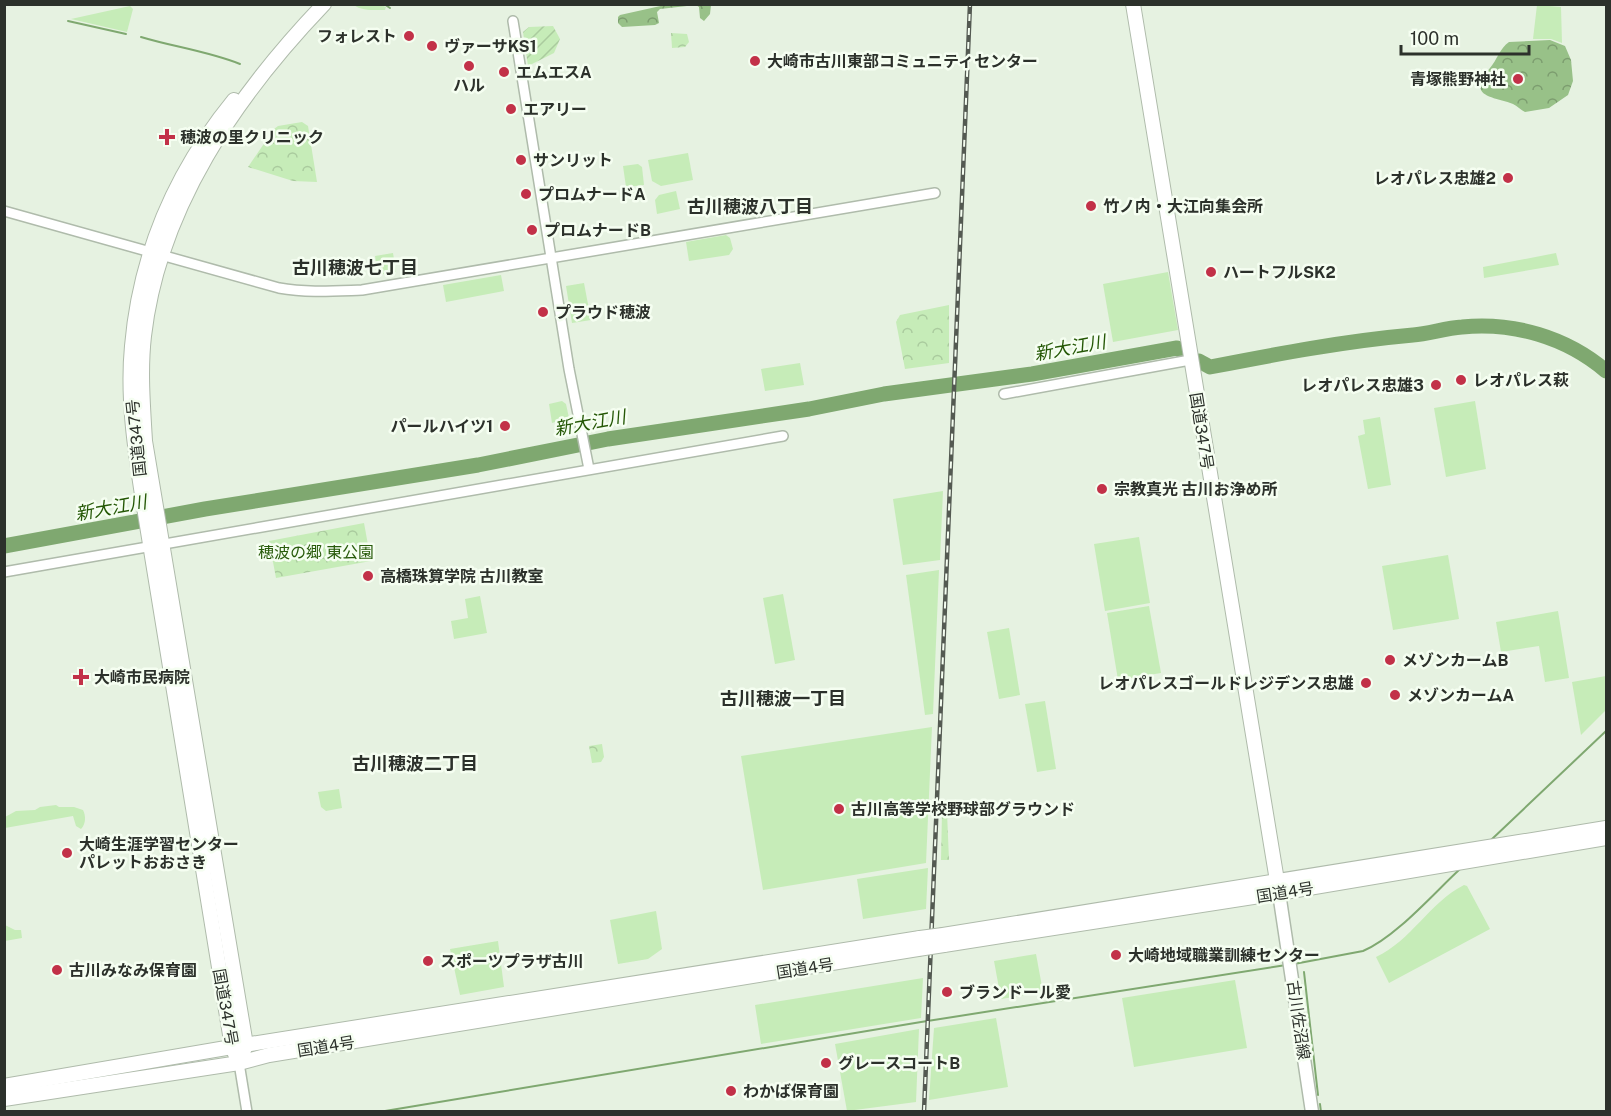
<svg xmlns="http://www.w3.org/2000/svg" width="1611" height="1116" font-family="'Public Sans','Noto Sans JP',sans-serif">
  <defs>
    <pattern id="forest-crowns" width="20" height="18" patternUnits="userSpaceOnUse" patternTransform="scale(1.5)"><rect width="20" height="18" fill="#98c188"/><path d="M2 6a3 3 0 1 1 6 0M12 15a3 3 0 1 1 6 0" fill="none" stroke="#7c9d6f"/></pattern>
    <pattern id="park-crowns" width="20" height="18" patternUnits="userSpaceOnUse" patternTransform="scale(1.5)"><rect width="20" height="18" fill="#c6ecb8"/><path d="M2 6a3 3 0 1 1 6 0M12 15a3 3 0 1 1 6 0" fill="none" stroke="#aacb9e"/></pattern>
    <pattern id="garden-furrows" width="10" height="10" patternUnits="userSpaceOnUse" patternTransform="scale(1.5)"><rect width="10" height="10" fill="#c6ecb8"/><path d="M-1 1l2-2M0 10L10 0M9 11l2-2" fill="none" stroke="#aacb9e"/></pattern>
  </defs>
  <rect width="100%" height="100%" fill="#e6f2e1"/>
  <g fill="#c6ecb8">
    <path d="M354 5H381L386 7 385 10C375 10 361 11 354 5Z"/>
    <path d="M1537 5 1561 7 1562 43 1551 39H1533Z"/>
    <path d="M130 6 133 9 127 32 71 19Z"/>
    <path d="M688 153 693 180 661 186 652 181 648 160Z"/>
    <path d="M638 164 642 167 644 185 626 187 623 166Z"/>
    <path d="M676 191 680 209 657 214 655 200 659 195Z"/>
    <path d="M726 235 730 238 733 249 729 255 689 261 686 242Z"/>
    <path d="M393 253 396 272 378 275 375 256Z"/>
    <path d="M1556 253 1559 265 1484 278 1483 267Z"/>
    <path d="M1168 272 1178 330 1113 342 1103 284Z"/>
    <path d="M501 275 504 291 446 302 443 285Z"/>
    <path d="M584 283 591 320 572 323 566 286Z"/>
    <path d="M800 363 804 385 765 391 761 369Z"/>
    <path d="M562 401 566 404 569 418 552 423 549 404Z"/>
    <path d="M1475 401 1486 469 1446 477 1434 408Z"/>
    <path d="M1380 417 1391 485 1368 489 1358 436 1365 434 1363 420Z"/>
    <path d="M943 491 940 560 903 565 893 499Z"/>
    <path d="M1139 537 1150 603 1105 611 1094 544Z"/>
    <path d="M1448 555 1459 619 1393 630 1382 566Z"/>
    <path d="M939 570 933 714 925 715 906 575Z"/>
    <path d="M783 594 795 660 775 664 763 598Z"/>
    <path d="M480 596 487 633 454 639 451 621 468 618 465 599Z"/>
    <path d="M1149 606 1161 673 1118 680 1107 613Z"/>
    <path d="M1558 611 1569 678 1545 682 1539 646 1501 652 1496 622Z"/>
    <path d="M1009 628 1020 695 999 699 987 632Z"/>
    <path d="M1606 676V710L1581 735 1572 682Z"/>
    <path d="M1045 701 1056 769 1037 772 1025 704Z"/>
    <path d="M932 727 926 863 763 890 741 756Z"/>
    <path d="M339 789 342 808 326 811 321 807 318 792Z"/>
    <path d="M56 805 59 807H74L83 810C86 816 86 824 81 829L76 826 73 816 5 828V817L16 811 35 810 40 807Z"/>
    <path d="M928 868 926 909 863 919 857 879Z"/>
    <path d="M1464 885 1467 886 1490 929 1389 983 1376 957C1411 941 1430 902 1464 885Z"/>
    <path d="M656 911 662 949 648 959 618 964 610 920Z"/>
    <path d="M5 925 15 930H21L22 938 5 941Z"/>
    <path d="M498 941 504 987 460 995 450 949Z"/>
    <path d="M1036 954 1043 992 1001 999 994 961Z"/>
    <path d="M923 978 921 1018 761 1044 755 1005Z"/>
    <path d="M1235 980 1247 1048 1134 1067 1122 998Z"/>
    <path d="M996 1018 1008 1087 929 1100 934 1028Z"/>
    <path d="M919 1029 916 1102 847 1111 835 1044Z"/>
  </g>
  <g fill="url(#forest-crowns)">
    <path d="M711 5 710 14 704 21 700 18 699 7 696 5 660 9 657 12 659 23 655 25 622 27 618 23V17L620 15 665 5Z"/>
    <path d="M1550 40 1565 46 1571 60 1573 81 1568 95 1549 108 1525 112C1521 110 1517 106 1513 104 1494 96 1465 98 1490 68 1497 60 1500 48 1509 42Z"/>
  </g>
  <g fill="url(#park-crowns)">
    <path d="M671 33 687 34 689 42 685 47 672 48Z"/>
    <path d="M302 122 308 126 317 182 293 181 248 167 274 129 278 126Z"/>
    <path d="M949 305V363L905 369 896 322 900 315Z"/>
    <path d="M364 523 371 561 276 578 269 541Z"/>
    <path d="M602 744 604 757 601 762 592 763 589 746Z"/>
    <path d="M942 812H947L949 860H941Z"/>
  </g>
  <path fill="url(#garden-furrows)" d="M553 26 560 39 554 53 528 66 523 32 529 27Z"/>
  <g fill="none" stroke-linecap="round" stroke-linejoin="round">
    <g stroke="#7fa870" stroke-width="2">
      <path d="M384 4 390 8"/>
      <path d="M68 21 126 34"/>
      <path d="M141 37C174 47 207 51 240 64"/>
      <path d="M1491 840 1606 731"/>
      <path d="M1294 964 1363 951C1395 938 1434 893 1460 869"/>
      <path d="M1304 972 1318 1095"/>
      <path d="M1320 1104 1321 1112"/>
      <path d="M379 1112 921 1022 1286 965"/>
    </g>
    <g stroke="#7fa870" stroke-width="15">
      <path d="M1199 361 1210 367C1277 354 1345 341 1413 335 1429 334 1445 328 1462 327 1514 322 1566 337 1606 371"/>
      <path d="M4 546 205 509 478 465 608 439 809 409 884 394 1032 374 1177 348 1182 351"/>
    </g>
    <g stroke="#afbbab" stroke-width="12">
      <g id="minor">
        <path d="M513 21 569 369 589 469"/>
        <path d="M4 211 279 288C307 293 334 291 362 290L935 193"/>
        <path d="M1004 394 1190 360"/>
        <path d="M4 572 783 436"/>
        <path d="M239 1063 247 1112"/>
      </g>
    </g>
    <g stroke="#afbbab" stroke-width="15">
      <path id="major" d="M1279 893 1312 1112"/>
    </g>
    <g stroke="#afbbab" stroke-width="16">
      <g id="highway">
        <path d="M1133 4 1279 893"/>
        <path d="M234 100C176 171 140 254 132 346 127 397 135 450 143 501L232 1047 239 1063"/>
        <path d="M943 935 1606 828"/>
        <path d="M944 945 1279 893 1606 838"/>
        <path d="M239 1063 246 1045 145 441C143 406 140 371 144 336 159 207 236 96 324 4"/>
        <path d="M4 1086 232 1047 920 938"/>
        <path d="M4 1099 239 1063 269 1055 918 949"/>
      </g>
    </g>
    <use href="#minor" stroke="#fff" stroke-width="9"/>
    <use href="#major" stroke="#fff" stroke-width="12"/>
    <use href="#highway" stroke="#fff" stroke-width="14"/>
    <g stroke="#545a52" stroke-width="4.5">
      <path id="rail" d="M924 1112 970 4"/>
    </g>
    <use href="#rail" stroke="#f5fef1" stroke-width="2" stroke-dasharray="7" stroke-linecap="butt"/>
    <g stroke="#afbbab" stroke-width="16" stroke-linecap="butt">
      <g id="highway-bridge">
        <path d="M920 938 943 935"/>
        <path d="M918 949 944 945"/>
      </g>
    </g>
    <use href="#highway-bridge" stroke="#fff" stroke-width="14"/>
  </g>
  <g fill="#c23148" stroke="#f5fef1" stroke-width="2">
    <circle cx="409" cy="36" r="6"/>
    <circle cx="432" cy="46" r="6"/>
    <circle cx="755" cy="61" r="6"/>
    <circle cx="469" cy="66" r="6"/>
    <circle cx="504" cy="72" r="6"/>
    <circle cx="1518" cy="79" r="6"/>
    <circle cx="511" cy="109" r="6"/>
    <path d="M164 128h6v6h6v6h-6v6h-6v-6h-6v-6h6z"/>
    <circle cx="521" cy="160" r="6"/>
    <circle cx="1508" cy="178" r="6"/>
    <circle cx="526" cy="194" r="6"/>
    <circle cx="1091" cy="206" r="6"/>
    <circle cx="532" cy="230" r="6"/>
    <circle cx="1211" cy="272" r="6"/>
    <circle cx="543" cy="312" r="6"/>
    <circle cx="1461" cy="380" r="6"/>
    <circle cx="1436" cy="385" r="6"/>
    <circle cx="505" cy="426" r="6"/>
    <circle cx="1102" cy="489" r="6"/>
    <circle cx="368" cy="576" r="6"/>
    <circle cx="1390" cy="660" r="6"/>
    <path d="M78 668h6v6h6v6h-6v6h-6v-6h-6v-6h6z"/>
    <circle cx="1366" cy="683" r="6"/>
    <circle cx="1395" cy="695" r="6"/>
    <circle cx="839" cy="809" r="6"/>
    <circle cx="67" cy="853" r="6"/>
    <circle cx="1116" cy="955" r="6"/>
    <circle cx="428" cy="961" r="6"/>
    <circle cx="57" cy="970" r="6"/>
    <circle cx="947" cy="992" r="6"/>
    <circle cx="826" cy="1063" r="6"/>
    <circle cx="731" cy="1091" r="6"/>
  </g>
  <g text-anchor="middle" stroke-width="5" stroke-linejoin="round" paint-order="stroke">
    <g font-size="16" font-weight="bold" fill="#2c312b" stroke="#f5fef1" text-anchor="start">
      <text x="397" y="42" text-anchor="end">フォレスト</text>
      <text x="444" y="52">ヴァーサKS1</text>
      <text x="767" y="67">大崎市古川東部コミュニティセンター</text>
      <text x="516" y="78">エムエスA</text>
      <text x="1506" y="85" text-anchor="end">青塚熊野神社</text>
      <text x="469" y="91" text-anchor="middle">ハル</text>
      <text x="523" y="115">エアリー</text>
      <text x="180" y="143">穂波の里クリニック</text>
      <text x="533" y="166">サンリット</text>
      <text x="1496" y="184" text-anchor="end">レオパレス忠雄2</text>
      <text x="538" y="200">プロムナードA</text>
      <text x="1103" y="212">竹ノ内・大江向集会所</text>
      <text x="544" y="236">プロムナードB</text>
      <text x="1223" y="278">ハートフルSK2</text>
      <text x="555" y="318">プラウド穂波</text>
      <text x="1473" y="386">レオパレス萩</text>
      <text x="1424" y="391" text-anchor="end">レオパレス忠雄3</text>
      <text x="493" y="432" text-anchor="end">パールハイツ1</text>
      <text x="1114" y="495">宗教真光 古川お浄め所</text>
      <text x="380" y="582">高橋珠算学院 古川教室</text>
      <text x="1402" y="666">メゾンカームB</text>
      <text x="94" y="683">大崎市民病院</text>
      <text x="1354" y="689" text-anchor="end">レオパレスゴールドレジデンス忠雄</text>
      <text x="1407" y="701">メゾンカームA</text>
      <text x="851" y="815">古川高等学校野球部グラウンド</text>
      <text x="79" y="850">大崎生涯学習センター<tspan x="79" dy="18">パレットおおさき</tspan></text>
      <text x="1128" y="961">大崎地域職業訓練センター</text>
      <text x="440" y="967">スポーツプラザ古川</text>
      <text x="69" y="976">古川みなみ保育園</text>
      <text x="959" y="998">ブランドール愛</text>
      <text x="838" y="1069">グレースコートB</text>
      <text x="743" y="1097">わかば保育園</text>
    </g>
    <g font-size="16" fill="#2c312b" stroke="#f5fef1">
      <text transform="translate(1202 431) rotate(81)" y="6">国道347号</text>
      <text transform="translate(136 438) rotate(-96)" y="6">国道347号</text>
      <text transform="translate(1285 892) rotate(-9)" y="6">国道4号</text>
      <text transform="translate(805 968) rotate(-9)" y="6">国道4号</text>
      <text transform="translate(226 1007) rotate(80)" y="6">国道347号</text>
      <text transform="translate(1299 1020) rotate(82)" y="6">古川佐沼線</text>
      <text transform="translate(326 1046) rotate(-9)" y="6">国道4号</text>
    </g>
    <g font-size="16" fill="#285b0b" stroke="#f5fef1">
      <text x="316" y="558">穂波の郷 東公園</text>
    </g>
    <g font-size="18" font-weight="bold" fill="#2c312b" stroke="#f5fef1">
      <text x="750" y="213">古川穂波八丁目</text>
      <text x="355" y="274">古川穂波七丁目</text>
      <text x="783" y="705">古川穂波一丁目</text>
      <text x="415" y="770">古川穂波二丁目</text>
    </g>
    <g font-size="18" font-style="italic" fill="#255806" stroke="#f5fef1">
      <text transform="translate(1070 348) rotate(-10)" y="6">新大江川</text>
      <text transform="translate(590 423) rotate(-10)" y="6">新大江川</text>
      <text transform="translate(111 508) rotate(-10)" y="6">新大江川</text>
    </g>
  </g>
  <rect width="1611" height="1116" fill="none" stroke="#2c312b" stroke-width="12"/>
  <path d="M1401 45v9h128v-9" fill="none" stroke="#2c312b" stroke-width="3"/>
  <text x="1410" y="45" font-size="18" fill="#2c312b" stroke="#f5fef1" stroke-width="4.5" paint-order="stroke">100 m</text>
</svg>
